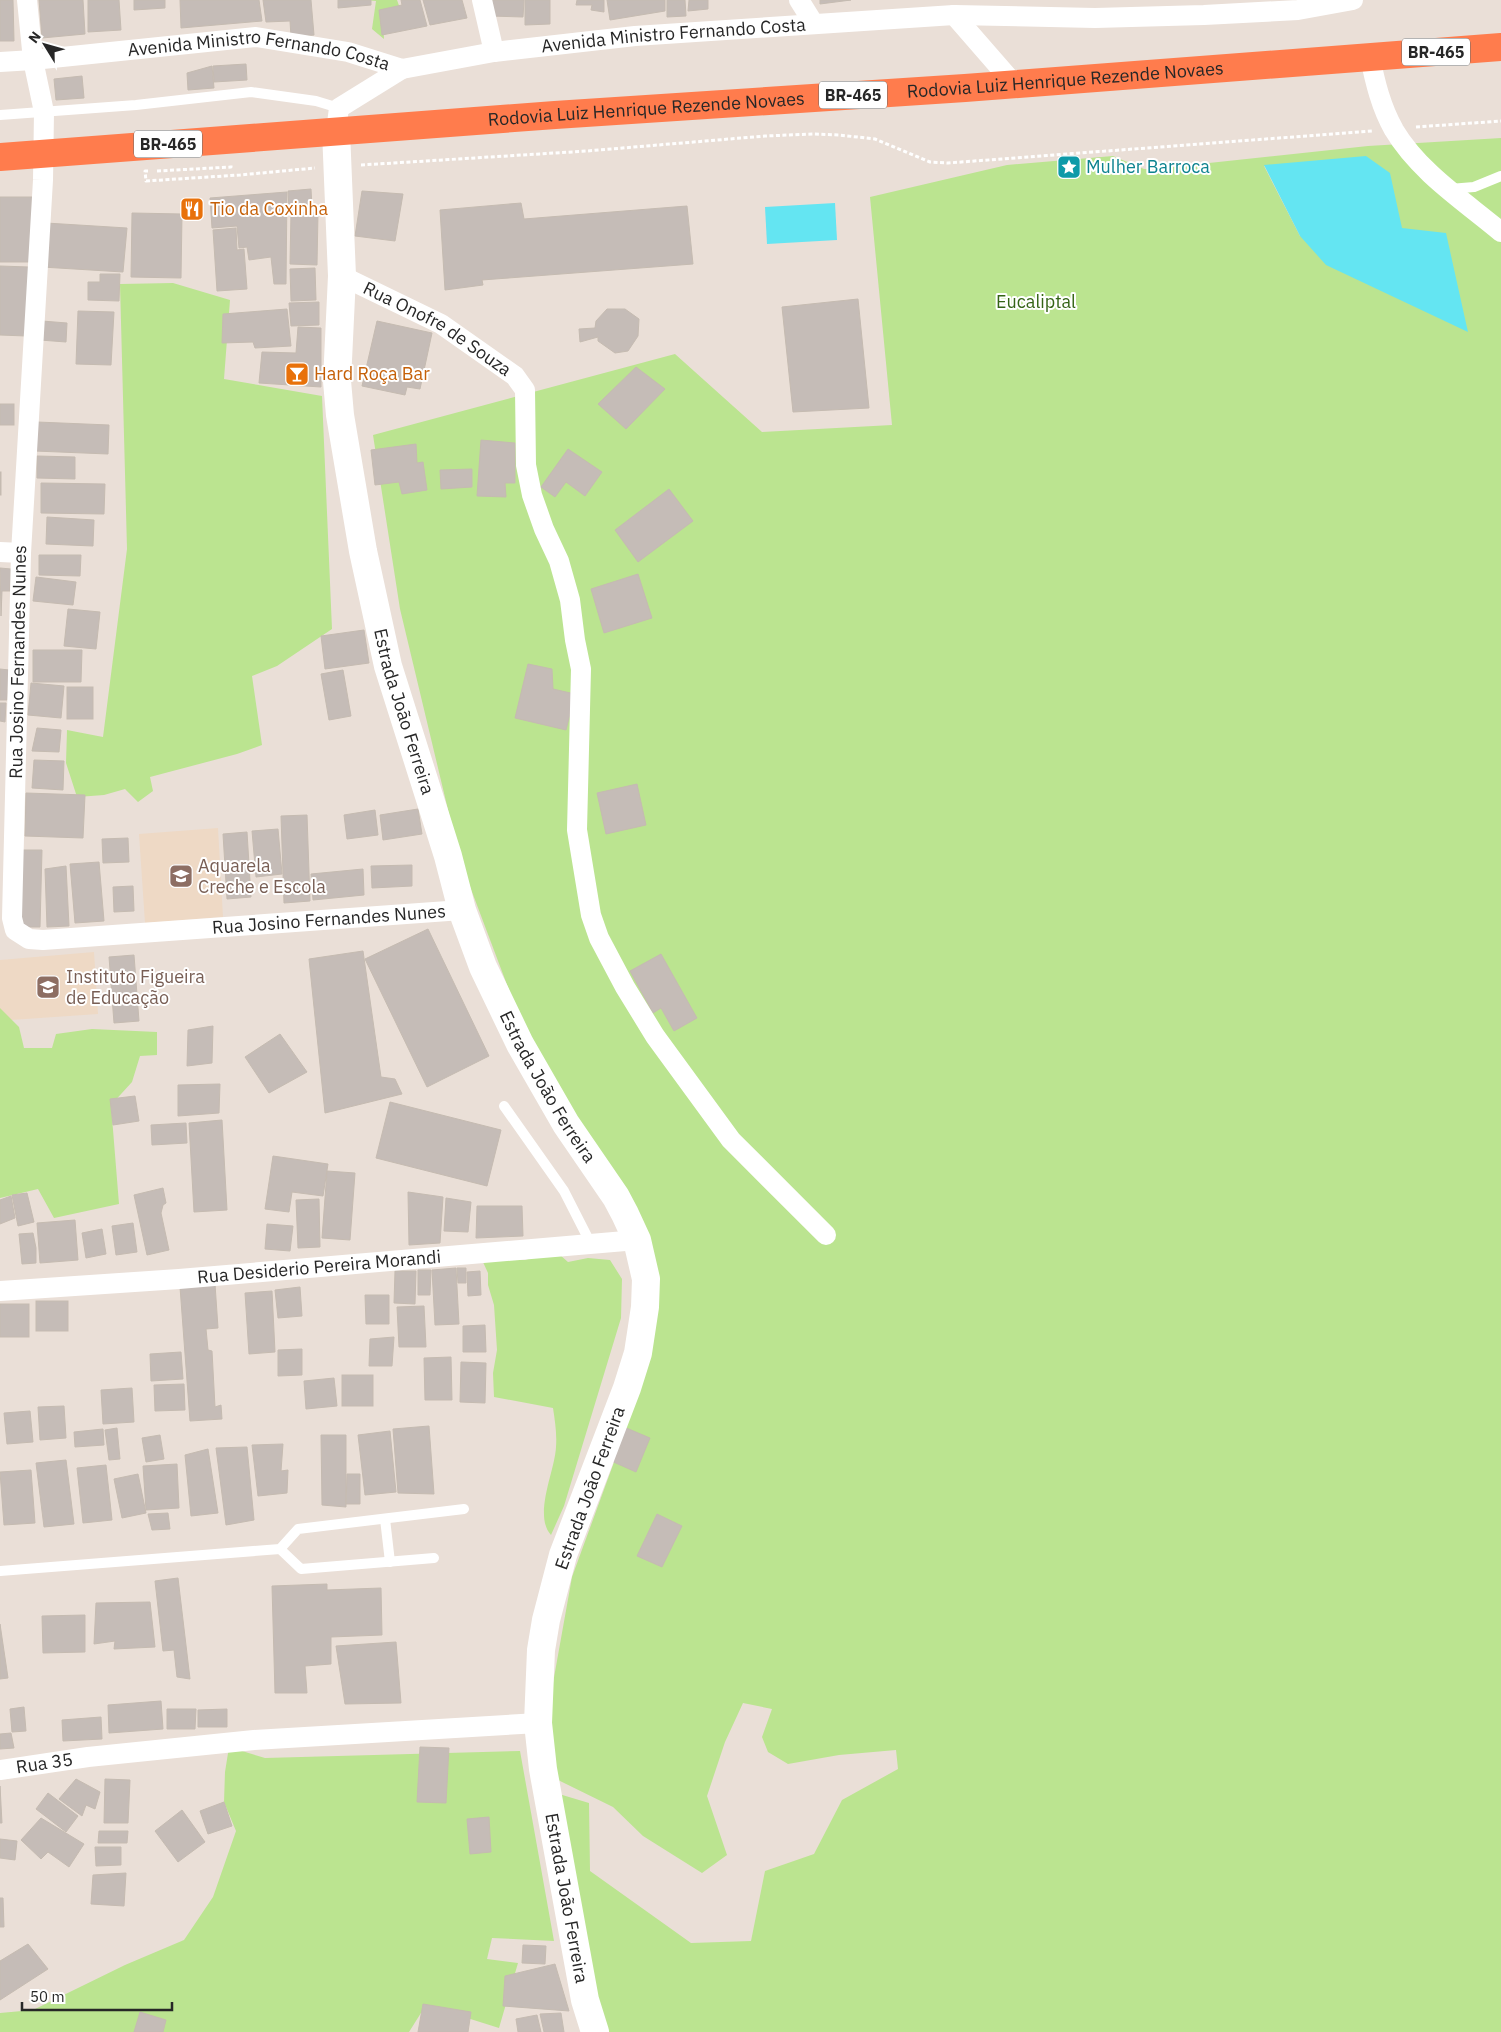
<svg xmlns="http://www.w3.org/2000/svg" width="1501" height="2032" font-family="'IBM Plex Sans',sans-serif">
  <rect width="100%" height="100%" fill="#eadfd7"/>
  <g fill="#eed9c5">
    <path d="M218 828 223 917 145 923 139 834Z"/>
    <path d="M94 952 98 1014 11 1020 0 1045V960Z"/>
  </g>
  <g fill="#bbe490" fill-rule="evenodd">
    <path d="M365 0H397L402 14 383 21 384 39 372 29 376 1Z"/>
    <path d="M1501 138V2032H609L594 1986 559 1794 589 1803 590 1871 691 1943 751 1941 765 1871 814 1854 842 1800 898 1769 896 1750 839 1755 788 1764 768 1752 762 1737 772 1709 743 1703 725 1742 707 1796 727 1855 702 1873 643 1836 613 1807 558 1780 549 1727 553 1683 572 1577 621 1443 659 1288 583 1135 524 1030 460 860 400 609 373 435 675 354 762 432 892 425 870 197 1007 165 1113 156 1144 169H1153L1368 146ZM1264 166 1401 228 1300 236Z"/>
    <path d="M173 283 230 300 224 379 322 396 332 629 277 666 252 676 262 745 237 754 150 777 153 791 138 802 125 789 104 795 77 797 66 763 67 730 103 737 127 549 120 284Z"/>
    <path d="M0 1008 19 1027 24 1048H52L56 1034 92 1029 157 1032V1055L140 1056 132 1082 111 1105 119 1204 54 1218 38 1189 0 1198Z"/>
    <path d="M560 1255 568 1262 588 1258 610 1260 622 1279 621 1318 564 1506 551 1535C533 1515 555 1471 556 1447 557 1434 555 1421 553 1408L494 1397 493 1373 497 1350 494 1305 488 1285V1273L483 1262 504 1259 525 1260 538 1256Z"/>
    <path d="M229 1747 265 1758 520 1751 554 1941 492 1938 487 1959 518 1963 499 2028 426 2005 409 2032H0V2013L33 2010 125 1965 184 1940 213 1897 236 1831 224 1802 225 1772Z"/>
  </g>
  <g fill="#64e5f2">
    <path d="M1366 156 1390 173 1402 228 1446 233 1468 332 1326 265 1300 236 1264 165Z"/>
    <path d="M835 203 837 240 767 244 765 207Z"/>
  </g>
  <g fill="#c5bcb7" stroke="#c5bbb1">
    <path d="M0 0H13L14 41H0Z"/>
    <path d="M39 0H83L85 34 42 38Z"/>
    <path d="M88 0H119L121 30 88 32Z"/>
    <path d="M134 0H165V8L134 10Z"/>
    <path d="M180 0H259L262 21 181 28Z"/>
    <path d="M263 0H311L314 35 291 37 290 21 266 22Z"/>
    <path d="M338 0H371V5L338 8Z"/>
    <path d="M401 0H420L427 26 382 35 379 10 402 5Z"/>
    <path d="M423 0H462L467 18 430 25Z"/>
    <path d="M487 0H524L523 17 490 16Z"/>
    <path d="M525 0H550V24L525 25Z"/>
    <path d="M577 0H604V12L591 10 592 5H576Z"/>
    <path d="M607 0H665V11L610 20Z"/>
    <path d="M667 0H685L686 16 667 17Z"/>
    <path d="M689 0H708V9L688 11Z"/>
    <path d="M820 0H851L820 4Z"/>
    <path d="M246 64 247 80 214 82 213 66Z"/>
    <path d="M212 66 214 88 188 90 187 73Z"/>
    <path d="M82 76 84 98 56 100 54 79Z"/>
    <path d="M311 189 312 207 289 209 288 191Z"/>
    <path d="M362 191 403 194 395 241 355 236Z"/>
    <path d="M287 192 286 284H274L271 257 249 260 247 247 239 248 237 226 212 228 210 198Z"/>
    <rect x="0" y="197" width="32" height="65"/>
    <path d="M521 203 524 219 687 206 693 264 482 280 483 285 445 290 440 210Z"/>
    <path d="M291 212 318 213 317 265 290 264Z"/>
    <path d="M132 213 182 214 181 278 131 277Z"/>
    <path d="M46 223 127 228 123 272 42 267Z"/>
    <path d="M236 228 237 250 244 249 247 289 217 291 213 230Z"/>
    <path d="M0 266 29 267 26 336 0 335Z"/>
    <path d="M315 268 316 300 291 301 290 269Z"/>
    <path d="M100 274H120L119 301 88 300V282H100Z"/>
    <path d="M858 299 869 408 793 412 782 307Z"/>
    <path d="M319 302V325L291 326 289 303Z"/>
    <path d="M287 309 291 346 255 348 253 342 222 343 223 314Z"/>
    <path d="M607 309H625L639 319 638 336 628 351 615 353 598 341V337L580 342 579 329 595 328 596 321Z"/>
    <path d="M78 311 114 312 111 365 76 364Z"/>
    <path d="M42 321 67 323 66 342 40 340Z"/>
    <path d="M377 321 432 333 420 389 407 387 405 395 362 386Z"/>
    <path d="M298 327 321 328V387L259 383 262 352 296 353Z"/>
    <path d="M636 367 665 389 626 429 598 404Z"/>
    <rect x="0" y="404" width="14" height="21"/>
    <path d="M37 422 109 425 108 454 35 451Z"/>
    <path d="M481 440 515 443V483H505L506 497 477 496Z"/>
    <path d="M416 444 417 463 423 462 427 490 402 494 399 482 375 485 371 450Z"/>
    <path d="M568 449 602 472 585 496 566 482 555 497 541 487Z"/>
    <path d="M37 456 75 457V479L37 478Z"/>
    <path d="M472 469V487L441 489 440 470Z"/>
    <rect x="0" y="472" width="1" height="23"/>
    <path d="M41 483 105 484 104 514 41 513Z"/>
    <path d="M669 489 693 521 638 562 615 530Z"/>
    <path d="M47 517 94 520 93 546 46 544Z"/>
    <path d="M39 555H81L80 576 39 575Z"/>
    <path d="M0 568 11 569 10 591H2L1 616Z"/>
    <path d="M638 574 652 618 604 633 591 589Z"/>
    <path d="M36 577 76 582 73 605 33 601Z"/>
    <path d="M68 609 100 612 96 649 64 646Z"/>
    <path d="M364 630 369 663 325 669 321 636Z"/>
    <path d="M33 650H82L81 682H33Z"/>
    <path d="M528 664 552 669 553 689 575 694 566 730 515 718Z"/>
    <path d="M0 669 9 670 7 700H0Z"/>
    <path d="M343 670 351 716 329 720 321 674Z"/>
    <path d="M31 683 64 686 61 718 28 715Z"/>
    <rect x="67" y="687" width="26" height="32"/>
    <path d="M0 703H6L5 722 0 721Z"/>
    <path d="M37 728 61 730 59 752 32 751Z"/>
    <path d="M34 760 64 761 63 790 32 788Z"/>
    <path d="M637 784 646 825 606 834 597 793Z"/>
    <path d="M26 793 85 795 83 838 25 836Z"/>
    <path d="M418 809 422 834 383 840 380 815Z"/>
    <path d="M375 810 378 835 347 839 344 815Z"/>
    <path d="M307 815 310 901 284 903 281 816Z"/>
    <path d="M278 829 282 874 256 877 252 831Z"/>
    <path d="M247 832 251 897 227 899 223 834Z"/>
    <path d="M128 838 129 862 103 863 102 839Z"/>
    <path d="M19 850H42L40 927H18Z"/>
    <path d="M99 862 104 921 75 923 70 864Z"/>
    <path d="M412 865V886L372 888 371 866Z"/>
    <path d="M66 866 69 926 47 927 45 869Z"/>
    <path d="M363 869 364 895 313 900 311 874Z"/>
    <path d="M133 886 134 911 114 912 113 887Z"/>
    <path d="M428 929 489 1056 427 1087 365 959Z"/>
    <path d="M363 951 381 1077 395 1079 402 1094 325 1113 309 959Z"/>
    <path d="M661 954 697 1018 674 1031 661 1008 653 1013 630 971Z"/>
    <path d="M134 955 139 1021 114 1023 109 957Z"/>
    <path d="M213 1026 212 1063 187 1066 188 1030Z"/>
    <path d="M280 1034 307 1072 269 1093 245 1057Z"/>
    <path d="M220 1084 219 1113 178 1116V1085Z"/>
    <path d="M135 1096 139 1121 113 1125 110 1099Z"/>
    <path d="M390 1102 501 1130 487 1186 376 1158Z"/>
    <path d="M222 1120 227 1210 194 1212 189 1123Z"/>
    <path d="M186 1123 187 1143 152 1145 151 1125Z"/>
    <path d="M273 1156 328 1164 323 1196 292 1192 289 1212 265 1209Z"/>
    <path d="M327 1171 355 1173 350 1240 322 1238Z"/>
    <path d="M163 1188 166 1203 163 1205 161 1213 169 1250 147 1255 134 1195Z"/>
    <path d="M408 1192 443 1197 440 1243 409 1245Z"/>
    <path d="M27 1193 34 1222 18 1226 12 1195Z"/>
    <path d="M11 1196 15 1218 0 1224V1200Z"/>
    <path d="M446 1198 471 1202 468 1232 444 1231Z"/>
    <path d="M319 1199 320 1247 298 1248 296 1200Z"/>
    <path d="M477 1206H522L523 1236 476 1238Z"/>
    <path d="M75 1220 78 1260 40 1263 37 1223Z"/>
    <path d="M133 1223 137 1252 116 1255 112 1226Z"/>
    <path d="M267 1224 293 1226 290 1251 265 1249Z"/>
    <path d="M102 1229 106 1254 86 1258 82 1233Z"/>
    <path d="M33 1233 36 1248V1263L22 1264 19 1234Z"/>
    <path d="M456 1268 459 1324 435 1325 432 1270Z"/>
    <path d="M457 1268H466V1283H458Z"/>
    <path d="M418 1270H431L430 1295H418Z"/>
    <path d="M395 1271H416L415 1304 394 1303Z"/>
    <path d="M480 1271 481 1295 468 1296 467 1272Z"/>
    <path d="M215 1284 218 1328 206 1329 208 1350 212 1351 215 1407 221 1405 222 1419 190 1421 180 1287Z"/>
    <path d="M300 1287 302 1316 278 1318 275 1290Z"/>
    <path d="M272 1291 275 1352 249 1354 245 1293Z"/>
    <path d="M365 1295H389V1324H366Z"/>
    <rect x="36" y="1301" width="32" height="30"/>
    <rect x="0" y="1304" width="29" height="33"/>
    <path d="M424 1306 426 1347H399L397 1307Z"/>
    <path d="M485 1325 486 1352H463V1326Z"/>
    <path d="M394 1337 392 1366H369L370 1339Z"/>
    <path d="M302 1349V1375L278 1376V1350Z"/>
    <path d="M181 1352 183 1379 151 1381 150 1354Z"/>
    <path d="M451 1357 452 1400H425L424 1358Z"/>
    <path d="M461 1362 486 1363 485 1403 460 1402Z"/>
    <rect x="342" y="1375" width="31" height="31"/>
    <path d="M334 1378 337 1406 306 1409 304 1381Z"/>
    <path d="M184 1384 185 1410 155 1411 154 1385Z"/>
    <path d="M132 1388 134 1422 103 1424 101 1390Z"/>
    <path d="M64 1406 66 1438 40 1440 38 1407Z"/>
    <path d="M30 1411 33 1442 7 1444 4 1413Z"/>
    <path d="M429 1426 434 1494 398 1493 393 1429Z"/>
    <path d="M624 1427 650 1438 636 1472 609 1460Z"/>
    <path d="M117 1428 120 1459 109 1460 105 1430Z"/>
    <path d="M103 1429 104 1445 75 1447 74 1432Z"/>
    <path d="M390 1431 396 1492 365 1495 358 1435Z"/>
    <path d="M160 1435 164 1459 146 1462 142 1438Z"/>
    <path d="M321 1435H346V1507L322 1505Z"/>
    <path d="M283 1444 281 1471 288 1470 287 1493 258 1496 252 1445Z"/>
    <path d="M247 1447 254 1520 226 1525 216 1448Z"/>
    <path d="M208 1449 218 1513 191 1516 185 1455Z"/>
    <path d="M66 1460 74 1524 44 1527 36 1463Z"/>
    <path d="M177 1464 179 1508 146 1510 143 1466Z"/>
    <path d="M106 1465 112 1520 83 1523 77 1468Z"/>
    <path d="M31 1470 35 1523 4 1525 0 1472Z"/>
    <path d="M138 1474 146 1513 122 1518 114 1479Z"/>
    <path d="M347 1474H360V1504H346Z"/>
    <path d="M168 1513 170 1529 152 1530 148 1514Z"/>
    <path d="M657 1514 682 1526 662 1567 637 1556Z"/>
    <path d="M178 1578 190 1679 177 1677 174 1650 163 1651 155 1581Z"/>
    <path d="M327 1584V1590L381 1588 382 1635 331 1637V1664L305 1666 307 1693H275L272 1586Z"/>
    <path d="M150 1602 155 1647 114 1649 115 1641 94 1644 96 1603Z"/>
    <path d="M85 1615V1652L43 1653 42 1616Z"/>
    <path d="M0 1624 8 1678 0 1679Z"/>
    <path d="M396 1642 401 1703 345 1704 336 1646Z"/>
    <path d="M161 1701 163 1729 109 1733 108 1705Z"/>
    <path d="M24 1707 26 1731 12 1732 10 1709Z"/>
    <path d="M167 1709H196L195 1729H167Z"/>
    <path d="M227 1709V1727H198V1710Z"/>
    <path d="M101 1717 102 1739 63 1741 62 1720Z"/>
    <path d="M11 1733 14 1748 0 1749V1734Z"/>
    <path d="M420 1747 449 1748 446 1803 417 1802Z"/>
    <path d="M76 1779 100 1792 95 1809 86 1805 82 1816 59 1799Z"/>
    <path d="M105 1779 130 1780 128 1823H104Z"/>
    <path d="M0 1786 2 1823H0Z"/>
    <path d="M48 1793 78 1816 66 1832 36 1809Z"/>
    <path d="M224 1802 232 1826 208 1834 200 1811Z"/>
    <path d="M182 1810 205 1842 178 1862 155 1831Z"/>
    <path d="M489 1817 491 1852 470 1854 467 1819Z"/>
    <path d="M41 1818 84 1844 69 1867 48 1852 41 1859 21 1840Z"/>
    <path d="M99 1831H128L127 1843H98Z"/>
    <path d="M0 1839 17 1841 15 1860 0 1858Z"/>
    <path d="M95 1847H121V1865L96 1866Z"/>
    <path d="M126 1873 124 1906 91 1904 93 1875Z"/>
    <path d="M0 1898H3L4 1927H0Z"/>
    <path d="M28 1944 48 1969 0 2000V1961Z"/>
    <path d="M523 1945 546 1946 545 1964 522 1963Z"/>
    <path d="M555 1964 569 2011 503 2006 505 1976Z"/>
    <path d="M423 2004 471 2012 468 2032H418Z"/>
    <path d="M140 2012 166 2020 163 2032H134Z"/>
    <path d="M561 2013 564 2032H544L540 2014Z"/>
    <path d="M537 2015 541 2032H518L516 2019Z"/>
  </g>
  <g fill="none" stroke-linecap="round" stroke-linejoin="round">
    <g stroke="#fff" stroke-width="3" stroke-dasharray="4 2.5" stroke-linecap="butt">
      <path d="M1416 127 1501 121"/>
      <path d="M361 165 587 151 765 136 813 134 839 135 875 139 930 162 948 163 1372 131"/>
      <path d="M148 171H145L146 181 240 175 315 168"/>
      <path d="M157 171 231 167V163"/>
    </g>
    <g stroke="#fff" stroke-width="10">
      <path d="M0 115 136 105 251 92 316 101 339 108"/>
      <path d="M1450 189 1474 187 1501 176"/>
      <path d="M504 1106 564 1191 591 1244"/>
      <path d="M385 1519 390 1562"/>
      <path d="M280 1549 301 1569 434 1558"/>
      <path d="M0 1571 280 1549 298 1529 464 1509"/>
    </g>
    <g stroke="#fff" stroke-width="20">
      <path id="s1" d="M27 0 33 60 44 112 43 180 21 553 12 918 15 930 29 939 43 940 462 910"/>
      <path d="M482 0 494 52"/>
      <path d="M799 0 814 24"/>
      <path d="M954 15 1014 84"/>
      <path d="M1370 57C1375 82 1381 107 1394 130 1419 172 1464 201 1501 232"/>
      <path id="s2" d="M0 62 33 60 256 37 348 52 402 69 494 52 635 36 954 15 1095 18 1204 15 1298 10 1353 0"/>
      <path d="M336 131 339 108 402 69"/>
      <path id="s3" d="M342 276 441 324 515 376 525 390 526 465 532 495 544 529 559 561 570 600 575 640 581 669 577 830 591 915 599 938 625 987 655 1036 731 1140 826 1235"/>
      <path d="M0 552 21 553"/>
      <path id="s4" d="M0 1291 179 1279 637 1240"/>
      <path id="s5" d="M0 1770 88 1757 254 1740 538 1723"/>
    </g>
    <path stroke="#fff" stroke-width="28" id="s6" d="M336 131 342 276 337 381 340 415 363 551 388 666 448 856 462 910 483 967 520 1044 566 1124 616 1197 625 1214 637 1240 646 1279 645 1307 638 1353 627 1388 563 1555 546 1620 541 1650 538 1723 543 1769 585 2000 595 2032"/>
    <path stroke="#ff7c4d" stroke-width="28" id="s7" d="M0 157 555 115 965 88 1501 47"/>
  </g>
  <defs>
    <g id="sight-square" transform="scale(1.25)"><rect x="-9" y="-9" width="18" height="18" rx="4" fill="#0f9aa8" stroke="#fff"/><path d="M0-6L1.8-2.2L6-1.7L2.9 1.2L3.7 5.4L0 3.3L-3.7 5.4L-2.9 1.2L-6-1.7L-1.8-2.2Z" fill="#fff"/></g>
    <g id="restaurant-square" transform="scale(1.25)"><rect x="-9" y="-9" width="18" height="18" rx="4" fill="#e8710a" stroke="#fff"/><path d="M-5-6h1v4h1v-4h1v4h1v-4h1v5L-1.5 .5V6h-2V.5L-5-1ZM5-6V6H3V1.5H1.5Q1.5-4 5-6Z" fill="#fff"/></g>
    <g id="bar-square" transform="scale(1.25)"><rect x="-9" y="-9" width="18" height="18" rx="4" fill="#e8710a" stroke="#fff"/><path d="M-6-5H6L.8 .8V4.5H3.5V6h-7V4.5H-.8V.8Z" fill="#fff"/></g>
    <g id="school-square" transform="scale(1.25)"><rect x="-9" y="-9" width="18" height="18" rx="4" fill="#8d6e63" stroke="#fff"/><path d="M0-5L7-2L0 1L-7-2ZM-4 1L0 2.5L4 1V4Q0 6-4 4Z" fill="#fff"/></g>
  </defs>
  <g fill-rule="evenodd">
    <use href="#sight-square" x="1069" y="167"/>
    <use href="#restaurant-square" x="192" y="209"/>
    <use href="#bar-square" x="297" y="374"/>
    <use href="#school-square" x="181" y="876"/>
    <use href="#school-square" x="48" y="987"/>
  </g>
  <g text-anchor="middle" stroke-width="4" stroke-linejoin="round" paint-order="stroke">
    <g fill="#fff" stroke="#686868" stroke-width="1">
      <rect x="1402" y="38.5" width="68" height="27" rx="4"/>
      <rect x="819" y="81.5" width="68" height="27" rx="4"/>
      <rect x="134" y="130.5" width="68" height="27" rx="4"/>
    </g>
    <g font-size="16" font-weight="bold" fill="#272727">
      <text x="1436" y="58">BR-465</text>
      <text x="853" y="101">BR-465</text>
      <text x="168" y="150">BR-465</text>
    </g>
    <g font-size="18" fill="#272727" stroke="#fff">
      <text dy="6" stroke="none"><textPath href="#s2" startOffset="681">Avenida Ministro Fernando Costa</textPath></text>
      <text dy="6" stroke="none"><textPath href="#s2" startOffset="261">Avenida Ministro Fernando Costa</textPath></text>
      <text dy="6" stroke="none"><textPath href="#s7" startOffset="1068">Rodovia Luiz Henrique Rezende Novaes</textPath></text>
      <text dy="6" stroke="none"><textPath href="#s7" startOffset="648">Rodovia Luiz Henrique Rezende Novaes</textPath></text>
      <text dy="6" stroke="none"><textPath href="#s3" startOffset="109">Rua Onofre de Souza</textPath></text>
      <text transform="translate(18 662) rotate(-89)" y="6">Rua Josino Fernandes Nunes</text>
      <text dy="6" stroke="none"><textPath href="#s6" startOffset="588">Estrada João Ferreira</textPath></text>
      <text dy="6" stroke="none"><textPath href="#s1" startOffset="1250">Rua Josino Fernandes Nunes</textPath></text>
      <text dy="6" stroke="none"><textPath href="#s6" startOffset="992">Estrada João Ferreira</textPath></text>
      <text dy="6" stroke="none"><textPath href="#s4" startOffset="320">Rua Desiderio Pereira Morandi</textPath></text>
      <text transform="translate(590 1488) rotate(-70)" y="6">Estrada João Ferreira</text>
      <text dy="6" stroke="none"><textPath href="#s5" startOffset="45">Rua 35</textPath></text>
      <text dy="6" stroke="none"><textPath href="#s6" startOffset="1848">Estrada João Ferreira</textPath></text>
    </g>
    <g font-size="18" fill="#0d838f" stroke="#fff" text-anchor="start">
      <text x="1086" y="173">Mulher Barroca</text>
    </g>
    <g font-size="18" fill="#c56008" stroke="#fff" text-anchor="start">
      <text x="210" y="215">Tio da Coxinha</text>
      <text x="314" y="380">Hard Roça Bar</text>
    </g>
    <g font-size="18" fill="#346416" stroke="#fff">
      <text x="1036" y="308">Eucaliptal</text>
    </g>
    <g font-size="18" fill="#785e54" stroke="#fff" text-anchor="start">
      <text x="198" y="872">Aquarela<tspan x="198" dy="21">Creche e Escola</tspan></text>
      <text x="66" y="983">Instituto Figueira<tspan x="66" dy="21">de Educação</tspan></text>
    </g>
  </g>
  <g transform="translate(45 45) rotate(307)" stroke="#ffffff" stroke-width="4" paint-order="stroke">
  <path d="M0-4L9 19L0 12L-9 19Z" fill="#272727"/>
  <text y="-8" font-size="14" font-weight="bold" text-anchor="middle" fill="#272727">N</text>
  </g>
  <path d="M22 2002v8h150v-8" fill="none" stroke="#272727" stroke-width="2.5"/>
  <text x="30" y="2002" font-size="15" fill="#272727" stroke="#ffffff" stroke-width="4" paint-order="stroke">50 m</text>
</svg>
